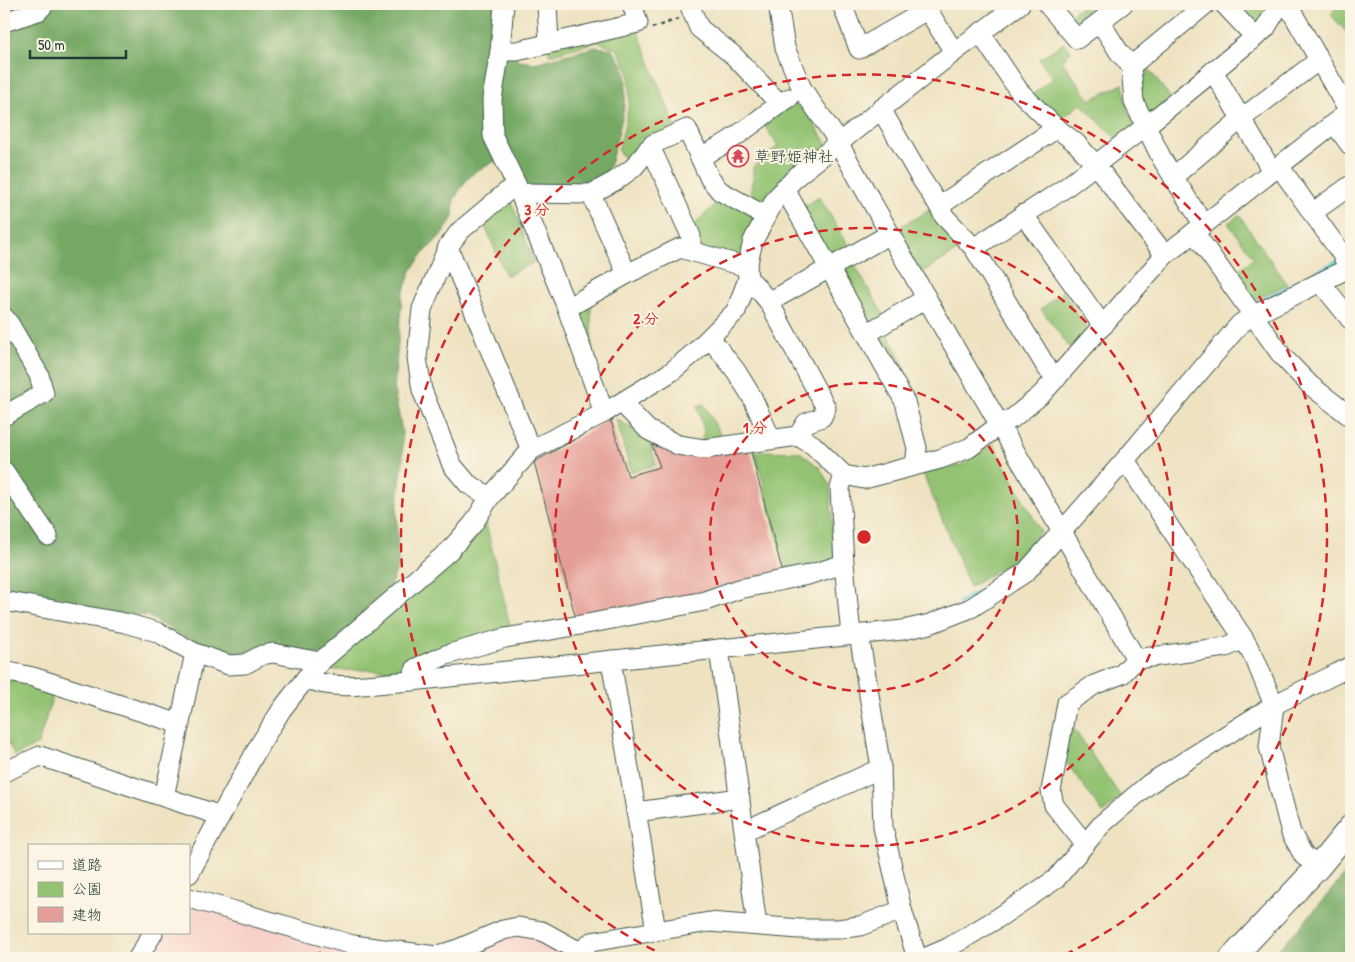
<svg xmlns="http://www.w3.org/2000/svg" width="1355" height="962" font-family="'Patrick Hand','Klee One',sans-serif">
  <rect width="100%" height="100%" fill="#fcf5e5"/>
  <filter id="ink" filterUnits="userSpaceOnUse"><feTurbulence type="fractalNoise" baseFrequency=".02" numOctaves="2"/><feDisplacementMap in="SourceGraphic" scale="10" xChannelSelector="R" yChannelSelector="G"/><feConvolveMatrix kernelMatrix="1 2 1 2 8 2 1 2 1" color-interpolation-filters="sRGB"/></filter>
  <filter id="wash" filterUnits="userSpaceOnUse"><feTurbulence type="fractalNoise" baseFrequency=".0096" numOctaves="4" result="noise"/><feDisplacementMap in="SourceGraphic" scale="20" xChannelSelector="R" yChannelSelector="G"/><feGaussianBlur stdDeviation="1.12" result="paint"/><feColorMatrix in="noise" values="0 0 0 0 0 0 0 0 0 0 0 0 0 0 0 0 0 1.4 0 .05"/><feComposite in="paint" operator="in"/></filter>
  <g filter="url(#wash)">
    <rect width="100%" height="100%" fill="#eee2c1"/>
    <g fill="#f7d1c9">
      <path d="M189 904 407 958H152L167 933H189Z"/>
      <path d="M516 935 541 939 579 958H452Z"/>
    </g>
    <g fill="#92c272" stroke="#588053">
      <path d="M1084 4H1115L1080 33 1067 18Z"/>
      <path d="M1231 4H1272L1253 29Z"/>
      <path d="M1338 4H1351V37L1331 15Z"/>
      <path d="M637 29 675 126 628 162 618 151C624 127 636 90 626 66 624 61 620 55 617 49L597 42 549 55V43Z"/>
      <path d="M1064 43 1071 51 1062 61 1090 100 1123 84 1128 112 1136 127 1119 142 1081 104 1056 122 1030 96 1053 78 1039 59Z"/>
      <path d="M1144 63 1173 101 1148 120 1138 101 1136 69Z"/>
      <path d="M798 99 827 144 763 209 749 202 753 176V167L778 146 762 122Z"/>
      <path d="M819 197 851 249 831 261 800 209Z"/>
      <path d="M510 198 534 262 506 276 483 221Z"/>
      <path d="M721 198 757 216 744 261 701 249 692 227Z"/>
      <path d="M930 210 962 248 922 273 896 229Z"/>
      <path d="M1239 215 1287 284 1251 302 1230 276 1254 258 1228 223Z"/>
      <path d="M853 262 884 316 867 326 836 272Z"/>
      <path d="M1063 291 1087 330 1070 348 1041 309Z"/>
      <path d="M591 306 592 361 574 314Z"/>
      <path d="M885 328 905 368 893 376 873 341Z"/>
      <path d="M704 404 724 442 701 443 704 431 697 406Z"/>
      <path d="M616 419 649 439 656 465 631 472Z"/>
      <path d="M993 443 1041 532 1015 559 970 587 922 471 962 465Z"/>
      <path d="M755 451 800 452 820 468 830 486 835 563 787 574Z"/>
      <path d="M485 519 511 630 430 658 404 670H324Z"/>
      <path d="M4 677 55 689 38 744 15 756 4 735Z"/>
      <path d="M1070 723 1121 797 1103 813 1063 758Z"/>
    </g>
    <g fill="#75a864" stroke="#4a724c">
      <path d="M4 4H501L506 42 519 61 535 63 595 47 612 49C616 55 622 62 624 69 632 96 613 153 605 181L591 188 526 187 496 161 476 171 465 182 454 199 453 217 444 232 422 255 411 271 402 296 394 390 402 431 403 459 397 510 398 567 390 586 356 631 326 655 256 651 242 653 220 652 170 630 148 616 88 612 64 598 4 591Z"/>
      <path d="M1351 867V958H1270L1300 927Z"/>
    </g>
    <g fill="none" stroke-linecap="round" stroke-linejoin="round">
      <g stroke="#5dc9d5" stroke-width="4">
        <path d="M1256 304 1338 261"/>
        <path d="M4 587 56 601"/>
        <path d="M959 603 979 592"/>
        <path d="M220 652 237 656"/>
      </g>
    </g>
    <g id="blocks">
      <path fill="#e49d97" d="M610 418 628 476 660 467 652 445 696 456 750 448 783 574 737 586 576 619 534 462 585 434Z"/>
    </g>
  </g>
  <g filter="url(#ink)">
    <use href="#blocks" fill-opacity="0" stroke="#3e5649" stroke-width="1"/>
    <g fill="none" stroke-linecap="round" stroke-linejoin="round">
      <g stroke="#3e5649" stroke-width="21">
        <g id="minor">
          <path d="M504 4 500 51 492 99 493 136 516 184 567 308 604 413"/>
          <path d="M547 4 549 43"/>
          <path d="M689 4 699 28 733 55 780 104"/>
          <path d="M778 4 785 48 802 89 832 132 948 336 1136 659 1226 647 1244 639"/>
          <path d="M842 4 859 49 927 10"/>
          <path d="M924 4 954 52"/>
          <path d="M1047 4 1077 39 1123 4"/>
          <path d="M1224 4 1255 37"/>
          <path d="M1285 4 1289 7 1349 112"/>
          <path d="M4 22 38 11 43 6 42 4"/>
          <path d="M1100 22 1119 52 1131 66 1206 4"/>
          <path d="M981 34 1019 91 1054 126 1076 143 1095 164 1165 255"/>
          <path d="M500 51H517L638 23 632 4"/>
          <path d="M1131 66 1134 102 1162 159 1203 224"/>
          <path d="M1213 71 1272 171"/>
          <path d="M881 109 920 177 939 206"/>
          <path d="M1334 123 1351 146"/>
          <path d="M648 149 655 157 691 236V251"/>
          <path d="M699 156C729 147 761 115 789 98"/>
          <path d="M1279 166 1341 253 1349 268"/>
          <path d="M1173 177 1241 119 1319 60"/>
          <path d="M784 188 905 402 917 448 915 465"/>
          <path d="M591 194 615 181 633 168 653 144 687 129 710 179 720 191 765 216"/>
          <path d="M521 195 530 193 591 194 627 274"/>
          <path d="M1312 213 1351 185"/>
          <path d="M1023 214 1098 319 1104 325"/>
          <path d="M1194 232 1282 356 1310 385 1351 417"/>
          <path d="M448 247 531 450"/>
          <path d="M974 248 944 216 939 206 1051 132 1054 126"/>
          <path d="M748 279 754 284 769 302 826 408 822 417 806 423 798 436"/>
          <path d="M1321 283 1351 320"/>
          <path d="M769 302 890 234"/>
          <path d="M567 308 627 274 680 248 747 267"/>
          <path d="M4 317 10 325 39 375 44 393 4 416"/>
          <path d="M866 334 927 298"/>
          <path d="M710 338 736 371 752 397 771 439"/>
          <path d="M1057 378 1047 368 974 248 1065 188 1146 126 1265 29 1280 4"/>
          <path d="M622 403 648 430 678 445 704 449 798 436 813 445 844 475 864 479 940 459 969 448 1001 424 1013 418 1042 394 1165 255 1351 110"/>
          <path d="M1125 460 1244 639 1255 659 1274 705 1351 666"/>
          <path d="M4 471 48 536"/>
          <path d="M844 475 840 488 844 564 851 635"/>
          <path d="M490 497 468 484 452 465 422 390 417 358 422 309 448 247 460 231 516 184"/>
          <path d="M4 601 125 623 157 632 195 653 229 665 245 664 262 655 273 653 320 662"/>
          <path d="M859 634 881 768 883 827 902 910 917 958"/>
          <path d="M719 649 756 918 755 925"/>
          <path d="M611 660 656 931"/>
          <path d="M4 671 33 677 180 724"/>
          <path d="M306 678C334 692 379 683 411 681L903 630 930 624 971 608 1026 572 1125 460 1240 324 1254 315 1351 267"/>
          <path d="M411 681 416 668 446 655 505 638 592 623 705 601 739 589 808 575 844 564"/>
          <path d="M1274 705 1269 747 1291 833 1304 856 1319 866"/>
          <path d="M4 772 40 756 164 797 212 813 220 818"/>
          <path d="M164 797 195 653"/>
          <path d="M636 812 740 798"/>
          <path d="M744 828 753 827 881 768"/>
          <path d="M1085 844 1054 805 1051 791 1067 703 1094 685 1122 674 1136 659"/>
          <path d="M189 874 260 744 282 709 306 678 320 662 449 551 473 524 490 497 531 450 604 413 671 372 695 352 736 311 748 279 747 267 753 241 776 198 798 175 954 52 1020 4"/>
          <path d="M189 898 353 945 436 956 458 949 503 930 518 927 542 931 580 952 586 958"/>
          <path d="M580 952 591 942 709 922 800 929H838L860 926 902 910"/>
          <path d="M138 958 153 933"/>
          <path d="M925 958 948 948 998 918 1056 879 1102 824 1149 784 1274 705"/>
        </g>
      </g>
      <g stroke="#3e5649" stroke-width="26">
        <path id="major" d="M1232 958 1319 866 1351 827"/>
      </g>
      <g stroke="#3e5649" stroke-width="2.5" stroke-dasharray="4 4" stroke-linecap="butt">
        <path d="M652 28 678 19"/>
        <path d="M310 958 311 956 322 952"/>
      </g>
      <use href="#minor" stroke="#fff" stroke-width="19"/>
      <use href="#major" stroke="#fff" stroke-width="24"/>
    </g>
  </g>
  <g fill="none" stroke="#d62828" stroke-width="2.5" stroke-dasharray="9 6">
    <circle cx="864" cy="537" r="154"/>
    <circle cx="864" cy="537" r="309"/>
    <path d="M668 957A463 463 0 1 1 1060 957"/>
  </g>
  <defs>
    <g id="temple-ring" transform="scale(1.125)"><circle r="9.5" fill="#fcf5e5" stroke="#d1495b" stroke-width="1.5"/><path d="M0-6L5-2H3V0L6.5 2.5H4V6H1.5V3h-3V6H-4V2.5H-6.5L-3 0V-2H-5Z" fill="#d1495b"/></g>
  </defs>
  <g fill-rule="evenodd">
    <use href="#temple-ring" x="738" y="156"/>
  </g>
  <g text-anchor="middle" stroke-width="4" stroke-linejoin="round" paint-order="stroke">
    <g font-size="16" fill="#1f3d34" stroke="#fcf5e5" text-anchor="start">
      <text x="754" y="162">草野姫神社</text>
    </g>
  </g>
  <circle cx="864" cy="537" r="8" fill="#d62828" stroke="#fcf5e5" stroke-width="2.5"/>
  <g font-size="15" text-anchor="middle" font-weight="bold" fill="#d62828" stroke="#fcf5e5" stroke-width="4" stroke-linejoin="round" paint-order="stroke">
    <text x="537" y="215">3 分</text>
    <text x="646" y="324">2 分</text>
    <text x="755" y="433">1 分</text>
  </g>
  <rect width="1355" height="962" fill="none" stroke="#fcf5e5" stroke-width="20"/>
  <rect x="28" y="844" width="162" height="90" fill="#fcf5e5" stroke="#a4ab9e"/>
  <rect x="38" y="861" width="25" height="8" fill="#ffffff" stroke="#a4ab9e"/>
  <text x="72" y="870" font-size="15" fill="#1f3d34">道路</text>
  <rect x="38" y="882" width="25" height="15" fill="#92c272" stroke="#a4ab9e"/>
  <text x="72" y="894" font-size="15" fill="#1f3d34">公園</text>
  <rect x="38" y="907" width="25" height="15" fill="#e49d97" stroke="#a4ab9e"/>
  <text x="72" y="920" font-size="15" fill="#1f3d34">建物</text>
  <path d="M30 50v8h96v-8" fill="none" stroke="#1f3d34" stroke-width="2.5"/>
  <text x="38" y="50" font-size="15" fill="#1f3d34" stroke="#fcf5e5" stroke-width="4" paint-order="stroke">50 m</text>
</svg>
